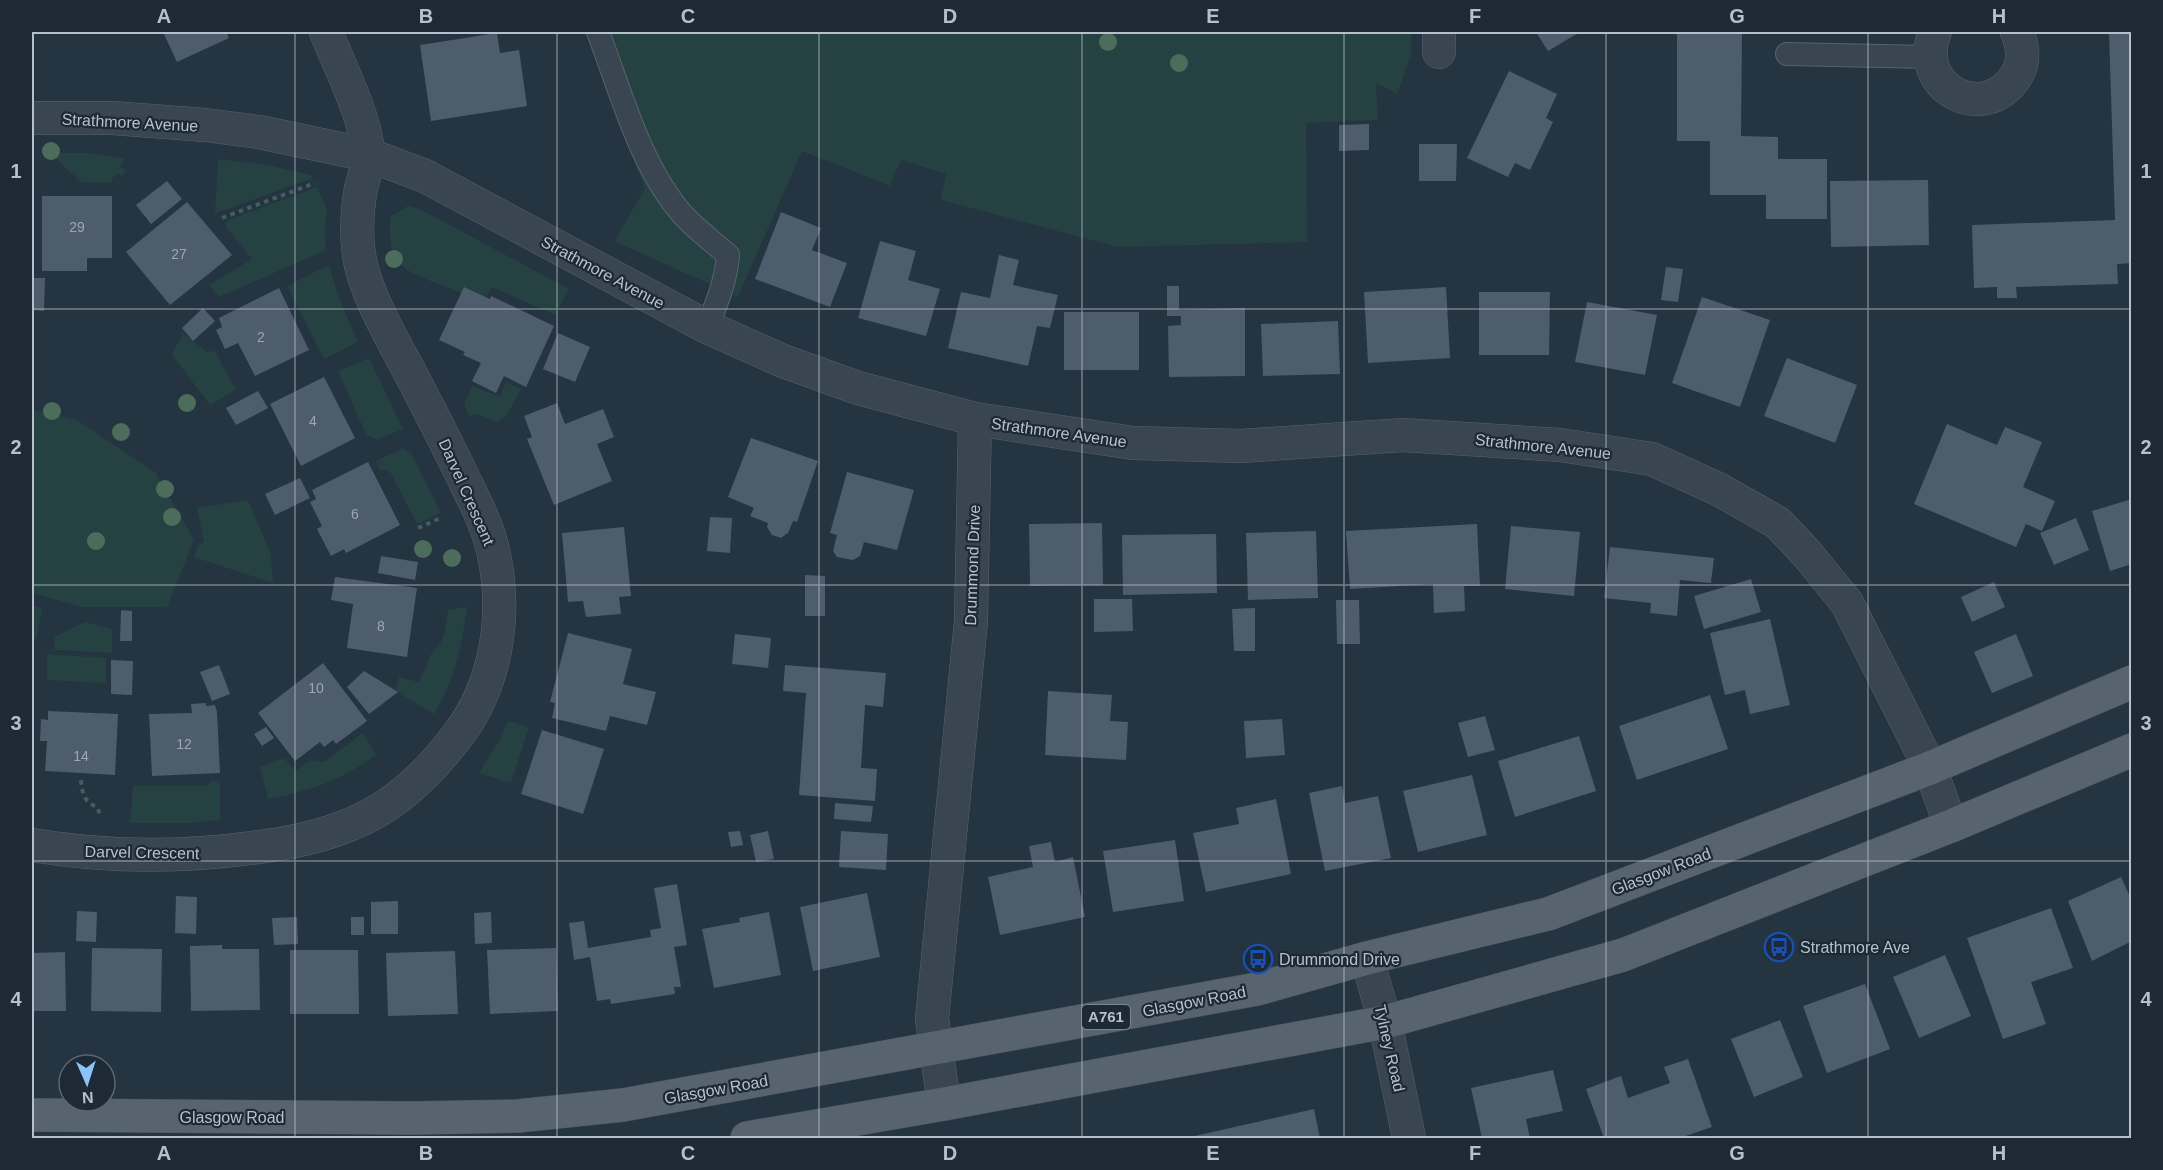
<svg xmlns="http://www.w3.org/2000/svg" width="2163" height="1170" font-family="Arial,sans-serif">
  <rect width="100%" height="100%" fill="#243440"/>
  <g fill="#264141">
    <path d="M585 32H1411V55L1397 94 1376 83 1378 120 1306 123 1307 242 1117 247 941 200 946 174 901 160 890 186 802 151 738 297 614 241 645 189Z"/>
    <path d="M50 153H85L125 158 120 167 126 170 123 176 117 174 113 177 111 183 81 182Z"/>
    <path d="M218 159 268 165 311 175 313 178 217 213H215Z"/>
    <path d="M317 187 327 209 325 226 326 250 219 297 209 285 252 259 225 226 228 220Z"/>
    <path d="M408 206 420 209 569 289 555 315 492 287 486 297 464 287 462 293C417 274 383 274 391 216Z"/>
    <path d="M329 265 338 296 358 342 324 359 287 286Z"/>
    <path d="M183 333 208 353 214 350 236 390 210 405 172 355Z"/>
    <path d="M369 358 403 429 377 440 366 434 338 371Z"/>
    <path d="M506 382 521 389 506 417 502 418 498 422 476 414 469 416 464 405 472 386 500 397Z"/>
    <path d="M32 410 77 420 156 473 194 540 167 607H82L32 593Z"/>
    <path d="M403 448 411 453 441 513 417 524 390 472 385 470 380 471 376 461Z"/>
    <path d="M248 500 271 554 273 583 194 557 199 543H204L197 508Z"/>
    <path d="M32 605 42 608 37 639 32 638Z"/>
    <path d="M467 607C462 645 454 681 434 714L395 691 399 677 419 682 432 652 441 642 445 632 448 610Z"/>
    <path d="M85 622 112 629V653L54 650 55 637Z"/>
    <path d="M47 654 106 658V683L47 680Z"/>
    <path d="M508 721 529 727 511 783 479 773 502 736Z"/>
    <path d="M363 733 376 755C338 782 313 790 268 799L260 767 284 758 296 771 310 760 324 762Z"/>
    <path d="M211 781H220V820L189 823H130L133 786H207Z"/>
  </g>
  <g fill="#4d5d6b">
    <path d="M163 32H226L229 38 177 62Z"/>
    <path d="M1536 32H1580L1548 51Z"/>
    <path d="M1677 32H1742L1741 136 1778 137V159H1827V219H1766V195H1710V141H1677Z"/>
    <path d="M2109 32H2132V263L2117 264 2118 284 2016 287 2017 298H1997V287L1974 288 1972 225 2115 220Z"/>
    <path d="M497 33 500 53 519 50 527 106 431 121 420 45Z"/>
    <path d="M1509 71 1557 94 1546 118 1553 122 1530 170 1515 163 1508 177 1467 158Z"/>
    <path d="M1369 124V150L1339 151V125Z"/>
    <path d="M1419 144H1457L1456 181H1419Z"/>
    <path d="M1928 180 1929 245 1831 247 1830 181Z"/>
    <path d="M167 181 182 199 151 224 136 205Z"/>
    <path d="M42 196H112V258H87V271H42Z"/>
    <path d="M187 202 232 255 170 305 126 252Z"/>
    <path d="M781 212 821 228 812 250 847 263 830 307 755 279Z"/>
    <path d="M880 241 916 251 908 280 940 289 926 336 858 318Z"/>
    <path d="M999 255 1019 260 1013 285 1058 295 1050 328 1037 326 1028 366 948 348 961 292 990 298Z"/>
    <path d="M1666 267 1683 269 1678 302 1661 300Z"/>
    <path d="M32 278H45L44 311 32 310Z"/>
    <path d="M1167 286H1179V310L1245 308V376L1169 377 1168 326 1181 325V316H1167Z"/>
    <path d="M464 287 490 299 491 296 554 326 526 387 504 376 496 393 472 381 481 363 463 355 465 352 439 340Z"/>
    <path d="M1446 287 1450 358 1368 363 1364 292Z"/>
    <path d="M279 288 309 350 255 376 238 343 225 349 216 330 222 327 219 318Z"/>
    <path d="M1479 292H1550L1549 355H1479Z"/>
    <path d="M1702 297 1770 320 1740 407 1672 383Z"/>
    <path d="M1587 302 1657 315 1645 375 1575 362Z"/>
    <path d="M203 308 215 321 193 341 182 328Z"/>
    <rect x="1064" y="312" width="75" height="58"/>
    <path d="M1338 321 1340 374 1263 376 1261 324Z"/>
    <path d="M558 333 590 347 575 382 543 369Z"/>
    <path d="M1787 358 1857 385 1835 443 1764 416Z"/>
    <path d="M324 377 355 438 301 466 270 404Z"/>
    <path d="M258 391 268 408 236 425 226 408Z"/>
    <path d="M557 403 565 424 603 409 614 437 597 444 612 481 554 505 527 439 532 437 524 416Z"/>
    <path d="M1947 424 1997 445 2005 427 2042 442 2023 487 2055 501 2042 531 2026 524 2016 547 1914 504Z"/>
    <path d="M751 438 818 461 797 522 793 521 788 533 781 538 772 535 767 527 768 523 750 516 754 508 728 497Z"/>
    <path d="M368 462 400 525 346 553 344 549 331 556 317 529 322 526 310 502 316 499 312 490Z"/>
    <path d="M847 472 914 490 897 550 864 542 860 556 853 560 837 557 833 551 837 535 830 533Z"/>
    <path d="M300 478 310 498 275 515 265 494Z"/>
    <path d="M2132 499V564L2110 571 2092 511Z"/>
    <path d="M710 517 732 518 730 553 707 551Z"/>
    <path d="M2076 518 2089 550 2054 565 2040 533Z"/>
    <path d="M1102 523 1103 585 1030 586 1029 524Z"/>
    <path d="M1477 524 1480 586H1464L1465 611 1434 613 1433 584 1350 589 1346 531Z"/>
    <path d="M1511 526 1580 532 1574 596 1505 589Z"/>
    <path d="M624 527 631 596 619 597 621 614 586 617 583 601 568 602 562 533Z"/>
    <path d="M1316 531 1318 598 1248 600 1246 533Z"/>
    <path d="M1216 534 1217 593 1123 595 1122 535Z"/>
    <path d="M1610 547 1714 558 1711 583 1680 580 1677 616 1650 613 1651 603 1604 598Z"/>
    <path d="M381 556 418 562 415 580 378 573Z"/>
    <path d="M805 575 825 576V616H805Z"/>
    <path d="M335 577 417 588 407 657 347 648 353 604 331 600Z"/>
    <path d="M1751 579 1761 612 1704 629 1694 596Z"/>
    <path d="M1994 582 2005 607 1972 622 1961 597Z"/>
    <path d="M1094 599H1132L1133 631 1094 632Z"/>
    <path d="M1336 600H1359L1360 644H1337Z"/>
    <path d="M1255 608V651H1234L1232 609Z"/>
    <path d="M121 610 132 611V641H120Z"/>
    <path d="M1770 619 1790 705 1750 714 1745 690 1725 695 1710 633Z"/>
    <path d="M568 633 632 649 623 684 656 692 647 725 610 716 606 731 552 718 555 703 550 702Z"/>
    <path d="M735 634 771 638 768 668 732 664Z"/>
    <path d="M2016 634 2033 676 1992 693 1974 652Z"/>
    <path d="M111 660 133 661 132 695 111 694Z"/>
    <path d="M323 663 367 721 336 744 333 740 324 747 320 742 295 761 258 713Z"/>
    <path d="M219 665 230 694 212 701 200 672Z"/>
    <path d="M785 665 886 673 883 707 865 705 861 768 877 769 875 801 799 795 806 693 783 691Z"/>
    <path d="M364 671 398 692 369 714 347 687Z"/>
    <path d="M1048 691 1112 695 1110 721 1128 722 1126 760 1045 755Z"/>
    <path d="M1710 695 1728 749 1637 780 1619 726Z"/>
    <path d="M206 703V706L215 705 217 712 220 773 152 776 149 714 192 713 191 704Z"/>
    <path d="M48 711 118 714 115 775 45 771 47 741H40L41 719 48 720Z"/>
    <path d="M1485 716 1495 750 1468 757 1458 723Z"/>
    <path d="M1282 719 1285 755 1246 758 1244 721Z"/>
    <path d="M266 727 274 738 262 746 254 734Z"/>
    <path d="M542 730 604 749 583 814 521 794Z"/>
    <path d="M1579 736 1596 791 1515 817 1498 761Z"/>
    <path d="M1472 775 1487 835 1418 852 1403 791Z"/>
    <path d="M1342 786 1345 803 1378 796 1391 858 1325 871 1309 793Z"/>
    <path d="M1276 799 1291 874 1206 892 1193 833 1239 824 1236 808Z"/>
    <path d="M835 803 873 806 871 822 834 819Z"/>
    <path d="M740 831 743 845 731 847 728 832Z"/>
    <path d="M768 831 774 859 756 862 750 835Z"/>
    <path d="M841 831 888 834 886 870 839 867Z"/>
    <path d="M1175 840 1184 901 1113 912 1103 851Z"/>
    <path d="M1051 842 1055 862 1073 857 1085 917 1000 935 988 877 1033 867 1029 846Z"/>
    <path d="M2121 877 2132 901V941L2092 961 2068 901Z"/>
    <path d="M677 884 687 945 674 947 681 987H674L675 994 611 1004 610 999 597 1001 590 957 574 960 569 923 584 921 588 948 651 937 650 930 661 928 654 888Z"/>
    <path d="M867 893 880 957 813 971 800 907Z"/>
    <path d="M176 896 197 897 196 934 175 933Z"/>
    <path d="M398 901V934H371V902Z"/>
    <path d="M2051 908 2073 968 2031 982 2046 1024 2003 1039 1967 938Z"/>
    <path d="M77 911 97 912 96 942 76 941Z"/>
    <path d="M491 912 492 943 475 944 474 913Z"/>
    <path d="M769 912 781 975 714 988 702 929 740 922 739 918Z"/>
    <path d="M297 917 298 944 274 945 272 918Z"/>
    <rect x="351" y="917" width="13" height="18"/>
    <path d="M222 945V949H259L260 1010 191 1011 190 946Z"/>
    <path d="M92 948 162 949 161 1012 91 1011Z"/>
    <path d="M556 948 558 1011 490 1014 487 950Z"/>
    <path d="M290 950H358L359 1014H290Z"/>
    <path d="M455 951 458 1014 388 1016 386 953Z"/>
    <path d="M65 952 66 1011H32V953Z"/>
    <path d="M1945 955 1971 1016 1919 1038 1893 977Z"/>
    <path d="M1865 984 1890 1049 1827 1073 1803 1006Z"/>
    <path d="M1780 1020 1803 1077 1754 1097 1731 1039Z"/>
    <path d="M1688 1059 1712 1127 1680 1138H1604L1586 1089 1621 1076 1628 1098 1670 1083 1664 1067Z"/>
    <path d="M1553 1070 1563 1111 1526 1119 1530 1138H1482L1471 1088Z"/>
    <path d="M1314 1109 1320 1138H1186Z"/>
  </g>
  <g fill="none" stroke-linecap="round" stroke-linejoin="round">
    <g stroke="#56636d" stroke-width="24">
      <g id="lane">
        <path d="M598 32C621 92 640 166 683 215 696 229 713 242 728 255 726 281 717 303 707 327"/>
        <path d="M1787 54 1929 57"/>
      </g>
    </g>
    <g stroke="#56636d" stroke-width="34">
      <g id="street">
        <path d="M1935 32C1912 87 1984 126 2016 76 2025 62 2023 46 2017 32"/>
        <path d="M1439 52V32"/>
        <path d="M32 118H112L205 125 259 132 369 155 425 176 707 327 783 361 858 388 975 419 1133 443 1241 446 1403 435 1560 445 1652 459 1720 490 1778 523 1808 555 1847 603 1930 768 1951 826"/>
        <path d="M32 845C104 857 177 858 251 848 285 844 319 838 351 824 395 807 430 772 458 735 496 685 507 617 494 555 488 525 473 498 460 471 443 436 425 401 407 367 392 339 375 309 365 279 355 251 356 217 361 188 364 177 369 164 368 152 365 115 340 67 326 32"/>
        <path d="M1367 958 1385 1022 1409 1138"/>
        <path d="M944 1104 932 1019 971 621 975 419"/>
      </g>
    </g>
    <g stroke="#45515c" stroke-width="34">
      <g id="primary">
        <path d="M32 1115 412 1118 518 1116 623 1105 1257 989 1367 958 1548 914 1930 768 2132 682"/>
        <path d="M747 1138 944 1104 1385 1022 1623 955 1951 826 2132 750"/>
      </g>
    </g>
    <g stroke="#455d5d" stroke-width="4" stroke-dasharray="4.5 4.5" stroke-linecap="butt">
      <path d="M222 218 315 183"/>
      <path d="M418 528 443 517"/>
      <path d="M81 780C82 793 84 802 97 807L101 817"/>
    </g>
    <use href="#lane" stroke="#394550" stroke-width="22"/>
    <use href="#street" stroke="#394550" stroke-width="33"/>
    <use href="#primary" stroke="#576470" stroke-width="33"/>
  </g>
  <g fill="#4c6d5b">
    <circle cx="1108" cy="42" r="9"/>
    <circle cx="1179" cy="63" r="9"/>
    <circle cx="51" cy="151" r="9"/>
    <circle cx="394" cy="259" r="9"/>
    <circle cx="187" cy="403" r="9"/>
    <circle cx="52" cy="411" r="9"/>
    <circle cx="121" cy="432" r="9"/>
    <circle cx="165" cy="489" r="9"/>
    <circle cx="172" cy="517" r="9"/>
    <circle cx="96" cy="541" r="9"/>
    <circle cx="423" cy="549" r="9"/>
    <circle cx="452" cy="558" r="9"/>
  </g>
  <path fill="none" stroke="#b5c0ca" stroke-width="1.5" stroke-opacity="0.55" d="M295 32V1138M557 32V1138M819 32V1138M1082 32V1138M1344 32V1138M1606 32V1138M1868 32V1138M32 309H2132M32 585H2132M32 861H2132"/>
  <defs>
    <g id="bus-ring" transform="scale(1.5)"><circle r="9.5" fill="#1d2a35" stroke="#1a4fb4" stroke-width="1.5"/><path d="M-5-6H5V4H4V6H2V4H-2V6H-4V4H-5ZM-3.5-4V0h7V-4ZM-3.5 1.2v1.5H-2V1.2ZM2 1.2v1.5H3.5V1.2Z" fill="#1a4fb4"/></g>
  </defs>
  <g fill-rule="evenodd">
    <use href="#bus-ring" x="1779" y="947"/>
    <use href="#bus-ring" x="1258" y="959"/>
  </g>
  <g text-anchor="middle" stroke-width="4.5" stroke-linejoin="round" paint-order="stroke">
    <g font-size="14" fill="#9ba7b2">
      <text x="77" y="232">29</text>
      <text x="179" y="259">27</text>
      <text x="261" y="342">2</text>
      <text x="313" y="426">4</text>
      <text x="355" y="519">6</text>
      <text x="381" y="631">8</text>
      <text x="316" y="693">10</text>
      <text x="184" y="749">12</text>
      <text x="81" y="761">14</text>
    </g>
    <rect fill="#1d2a35" stroke="#87939d" stroke-width="1.5" x="1082" y="1005" width="48" height="24" rx="4.5"/>
    <g font-size="15" font-weight="bold" fill="#b5c0ca">
      <text x="1106" y="1022">A761</text>
    </g>
    <g font-size="16" fill="#b5c0ca" stroke="#1d2a35">
      <text transform="translate(130 122) rotate(3)" y="6">Strathmore Avenue</text>
      <text transform="translate(603 272) rotate(28)" y="6">Strathmore Avenue</text>
      <text transform="translate(1059 432) rotate(8)" y="6">Strathmore Avenue</text>
      <text transform="translate(1543 446) rotate(6)" y="6">Strathmore Avenue</text>
      <text transform="translate(467 492) rotate(66)" y="6">Darvel Crescent</text>
      <text transform="translate(972 565) rotate(-88)" y="6">Drummond Drive</text>
      <text transform="translate(142 852) rotate(1)" y="6">Darvel Crescent</text>
      <text transform="translate(1661 871) rotate(-21)" y="6">Glasgow Road</text>
      <text transform="translate(1194 1001) rotate(-11)" y="6">Glasgow Road</text>
      <text transform="translate(1390 1048) rotate(77)" y="6">Tylney Road</text>
      <text transform="translate(716 1089) rotate(-10)" y="6">Glasgow Road</text>
      <text x="232" y="1123">Glasgow Road</text>
    </g>
    <g font-size="16" fill="#b5c0ca" stroke="#1d2a35" text-anchor="start">
      <text x="1800" y="953">Strathmore Ave</text>
      <text x="1279" y="965">Drummond Drive</text>
    </g>
  </g>
  <rect width="2163" height="1170" fill="none" stroke="#1d2a35" stroke-width="66"/>
  <g transform="translate(87 1083) rotate(177)"><circle r="28" fill="#1d2a35" stroke="#5a6671" stroke-width="1.5"/>
  <path d="M0-4.5L10 22L0 15L-10 22Z" fill="#8ac3fa"/>
  <text y="-9" font-size="16" font-weight="bold" text-anchor="middle" fill="#b5c0ca">N</text>
  </g>
  <rect x="33" y="33" width="2097" height="1104" fill="none" stroke="#b5c0ca" stroke-width="2"/>
  <g font-size="20" text-anchor="middle" font-weight="bold" fill="#b5c0ca">
    <text x="164" y="23">A</text>
    <text x="426" y="23">B</text>
    <text x="688" y="23">C</text>
    <text x="950" y="23">D</text>
    <text x="1213" y="23">E</text>
    <text x="1475" y="23">F</text>
    <text x="1737" y="23">G</text>
    <text x="1999" y="23">H</text>
    <text x="16" y="178">1</text>
    <text x="2146" y="178">1</text>
    <text x="16" y="454">2</text>
    <text x="2146" y="454">2</text>
    <text x="16" y="730">3</text>
    <text x="2146" y="730">3</text>
    <text x="16" y="1006">4</text>
    <text x="2146" y="1006">4</text>
    <text x="164" y="1160">A</text>
    <text x="426" y="1160">B</text>
    <text x="688" y="1160">C</text>
    <text x="950" y="1160">D</text>
    <text x="1213" y="1160">E</text>
    <text x="1475" y="1160">F</text>
    <text x="1737" y="1160">G</text>
    <text x="1999" y="1160">H</text>
  </g>
</svg>
